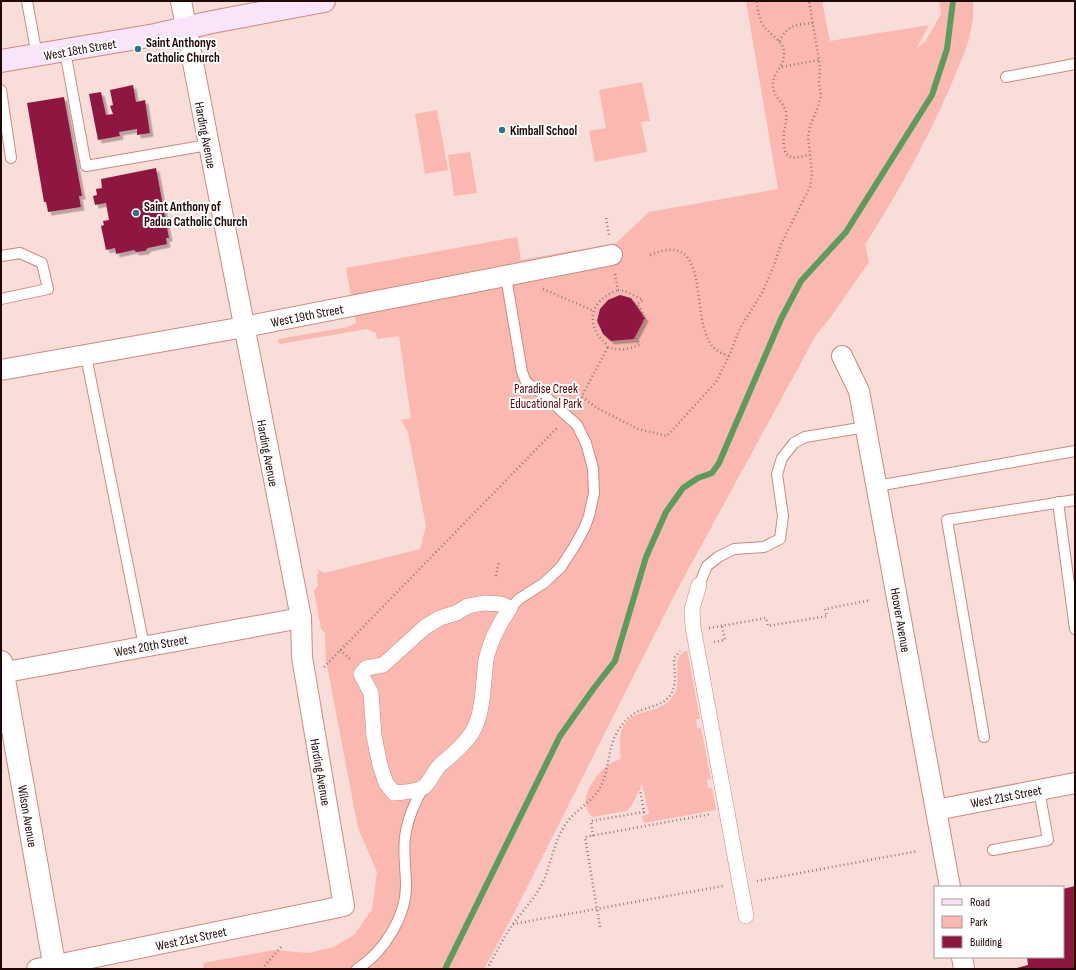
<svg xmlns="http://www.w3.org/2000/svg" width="1076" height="970" font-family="'Sofia Sans Condensed',sans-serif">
  <defs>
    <filter id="shadow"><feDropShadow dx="3.5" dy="3.5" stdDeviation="0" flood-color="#0004"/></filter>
  </defs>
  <rect width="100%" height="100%" fill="#f9ddd9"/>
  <g fill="#fab8b0">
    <path d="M746 1H822L830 41 929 25 916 49 925 42 941 14 939 1H973C975 33 963 56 951 85 927 141 897 194 865 245L869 262 828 321 816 335 676 592 511 919 484 969H204L203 963 274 950 309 953 334 947 355 934 372 909 377 872 358 828 326 660 325 633 321 629 314 591 318 586 317 574H319L317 569 324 573 420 549 426 526 408 432 401 420 411 418 399 336 377 339 376 333 367 329 280 344 277 340 284 338 348 327 356 323 346 268 517 237 521 260 616 243 649 212 778 189Z"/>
    <path d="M642 82 650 121 641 122 647 152 595 162 589 131 606 128 599 90Z"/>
    <path d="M437 110 448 170 425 174 415 114Z"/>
    <path d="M470 152 477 193 454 196 448 155Z"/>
    <path d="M687 650 700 719H696L697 728H701L711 779 707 780 708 788H712L716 810 644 823 642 816 649 814 642 784 632 805 627 811 593 817C575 804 594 776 607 766 611 763 616 760 621 759 618 739 619 720 641 713 652 710 663 708 671 699 686 681 667 660 687 650Z"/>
  </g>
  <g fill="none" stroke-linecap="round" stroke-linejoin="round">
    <path stroke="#5a9c5e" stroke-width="6" d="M445 969 560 736 594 688 615 661 646 557 666 512 683 488 698 478 712 473 719 463 781 319 801 281 846 232 932 95 947 49 953 1"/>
  </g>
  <g fill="#8e1740" filter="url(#shadow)">
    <path d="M133 85 136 102 145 100 150 133 137 135V129L119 132 120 136 98 140 89 94 101 92 106 115 113 114 110 106 113 105 110 90Z"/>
    <path d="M64 97 82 196H79L81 207 48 212 46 202H44L27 103Z"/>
    <path d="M156 168 169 238H166L167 244 148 248 145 251 136 252 134 250 116 254 115 248 106 250 101 226 104 225 103 221 109 220 106 203 95 205 93 196 97 195 96 189 102 188 101 179Z"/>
    <path d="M620 295 631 298 645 318 634 339 611 341 603 334 597 321 600 309 608 300Z"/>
    <path d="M1075 886V969H1013L1028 965 1027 957H1063V889Z"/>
  </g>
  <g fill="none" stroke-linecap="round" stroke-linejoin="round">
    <g stroke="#ca8a81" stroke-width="12">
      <g id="service">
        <path d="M27 1 37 56"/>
        <path d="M65 51 86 166 208 145"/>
        <path d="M1006 77 1075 64"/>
        <path d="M1 90 11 158"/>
        <path d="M1 256 20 253 42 263 48 289 1 299"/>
        <path d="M506 277 522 372 526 382 544 395 577 425 586 443 593 468 594 493 589 516 584 529 574 547 561 567 544 583 519 599 506 613"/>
        <path d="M86 356 144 646"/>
        <path d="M877 486 1075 451"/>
        <path d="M1058 502 1075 629"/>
        <path d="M699 585 707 566 718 557 734 549 764 547 780 539 783 516 777 474 782 458 794 443 805 437 866 427"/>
        <path d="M984 737 947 520 1075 500"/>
        <path d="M993 850 1048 840 1039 790"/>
        <path d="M357 969C383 953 406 917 406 886 406 868 402 849 406 831 409 815 416 800 424 786"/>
      </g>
    </g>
    <g stroke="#ca8a81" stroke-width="16">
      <g id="pedestrian">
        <path d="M699 585 692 609 693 627 746 916"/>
        <path d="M484 603 501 604 510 608C499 624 490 641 486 660 483 682 484 706 475 727 468 742 453 754 440 765 434 771 430 782 424 787 417 792 402 792 394 793L386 783 380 765 374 736 371 693 361 674 366 668 383 665 425 627 440 618 456 613 468 606Z"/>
      </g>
    </g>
    <g stroke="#ca8a81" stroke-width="22">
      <g id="minor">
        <path d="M842 356 859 391 950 887"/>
        <path d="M1 370 244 327 612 255"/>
        <path d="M1 673 301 618"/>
        <path d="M936 810 1075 783"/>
        <path d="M962 957 964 969"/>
        <path d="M37 969 344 906 302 657 301 618 181 1"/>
      </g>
    </g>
    <g stroke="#ca8a81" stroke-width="24">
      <path id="tertiary" d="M1 662 55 969"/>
    </g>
    <g stroke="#ca8a81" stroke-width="24">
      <path id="secondary" d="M1 61 155 35 212 22 324 1"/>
    </g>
    <g stroke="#957b78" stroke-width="2.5" stroke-dasharray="1 3" stroke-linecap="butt">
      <path d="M757 2C758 10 759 21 765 28 771 35 783 41 784 51 785 67 773 72 773 85 772 96 784 102 786 112 787 119 785 126 784 133 783 140 784 148 786 154L793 158 810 155"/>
      <path d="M779 41C789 24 795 25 813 23"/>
      <path d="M782 67 819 60"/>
      <path d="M606 218 609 235"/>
      <path d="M650 255C714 227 688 318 713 347 717 351 723 354 729 356"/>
      <path d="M615 274 618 290"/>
      <path d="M543 289 594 311"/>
      <path d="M618 290 625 291 643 300 637 304C648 316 644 326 636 338L640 344C628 350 621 351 608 347 605 342 601 339 598 335 585 314 598 297 618 290Z"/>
      <path d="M582 397 597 408 638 429 667 436 716 382 729 356 740 328 762 293 773 268 781 244 810 187 812 173 808 136 811 123 818 107 821 95 819 82 820 69 819 60 809 1"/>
      <path d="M577 405 608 347"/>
      <path d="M496 576 499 562"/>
      <path d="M709 628 766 618 768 626 827 616 825 609 871 600"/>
      <path d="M714 642 725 640 722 626"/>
      <path d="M340 650 350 659"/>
      <path d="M324 667 558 427"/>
      <path d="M593 836 591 821 644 812 640 789"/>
      <path d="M757 881 918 851"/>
      <path d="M513 924 723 886"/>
      <path d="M600 927 585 837 711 814"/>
      <path d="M262 969 281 947"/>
      <path d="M487 969C495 955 502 940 511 927 521 912 535 899 543 882 552 862 554 839 568 821 576 810 590 803 598 791 611 772 606 745 621 726 626 720 632 714 639 711 653 705 670 705 674 686 676 677 674 668 674 658L680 651"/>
    </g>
    <use href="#service" stroke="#fff" stroke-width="10"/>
    <use href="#pedestrian" stroke="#fff" stroke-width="15"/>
    <use href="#minor" stroke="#fff" stroke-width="20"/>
    <use href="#tertiary" stroke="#fff" stroke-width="22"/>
    <use href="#secondary" stroke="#f9e4f9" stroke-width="22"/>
  </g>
  <g fill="#2d757f" stroke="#fff" stroke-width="1.5">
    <circle cx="138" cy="49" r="4"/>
    <circle cx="502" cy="130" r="4"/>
    <circle cx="136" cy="213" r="4"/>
  </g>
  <g text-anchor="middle" stroke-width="4" stroke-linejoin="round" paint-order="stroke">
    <g font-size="13" font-weight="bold" fill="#1f0806" stroke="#fff" text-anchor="start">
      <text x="146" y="47">Saint Anthonys<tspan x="146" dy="15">Catholic Church</tspan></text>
      <text x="510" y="135">Kimball School</text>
      <text x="144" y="211">Saint Anthony of<tspan x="144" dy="15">Padua Catholic Church</tspan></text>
    </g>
    <g font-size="13" fill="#1f0806" stroke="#fff">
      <text transform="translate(80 49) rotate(-10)" y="5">West 18th Street</text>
      <text transform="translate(206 135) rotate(79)" y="5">Harding Avenue</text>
      <text transform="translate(307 315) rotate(-11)" y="5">West 19th Street</text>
      <text transform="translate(268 453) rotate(79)" y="5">Harding Avenue</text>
      <text transform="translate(901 620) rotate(80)" y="5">Hoover Avenue</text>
      <text transform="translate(151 645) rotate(-10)" y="5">West 20th Street</text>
      <text transform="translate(321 772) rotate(80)" y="5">Harding Avenue</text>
      <text transform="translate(1006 796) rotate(-11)" y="5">West 21st Street</text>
      <text transform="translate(28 816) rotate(80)" y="5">Wilson Avenue</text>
      <text transform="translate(191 938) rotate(-12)" y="5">West 21st Street</text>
    </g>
    <g font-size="13" fill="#530305" stroke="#fff">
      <text x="546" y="393">Paradise Creek<tspan x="546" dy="15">Educational Park</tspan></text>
    </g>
  </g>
  <rect width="1076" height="970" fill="none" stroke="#1f0806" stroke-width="4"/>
  <rect x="934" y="886" width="130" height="72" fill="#ffffff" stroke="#a59c9b"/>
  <rect x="942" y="899" width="20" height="6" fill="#f9e4f9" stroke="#a59c9b"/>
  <text x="970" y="906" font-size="12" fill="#1f0806">Road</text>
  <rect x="942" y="916" width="20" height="12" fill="#fab8b0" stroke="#a59c9b"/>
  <text x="970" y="926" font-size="12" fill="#1f0806">Park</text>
  <rect x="942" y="936" width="20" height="12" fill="#8e1740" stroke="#a59c9b"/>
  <text x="970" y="946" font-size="12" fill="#1f0806">Building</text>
</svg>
